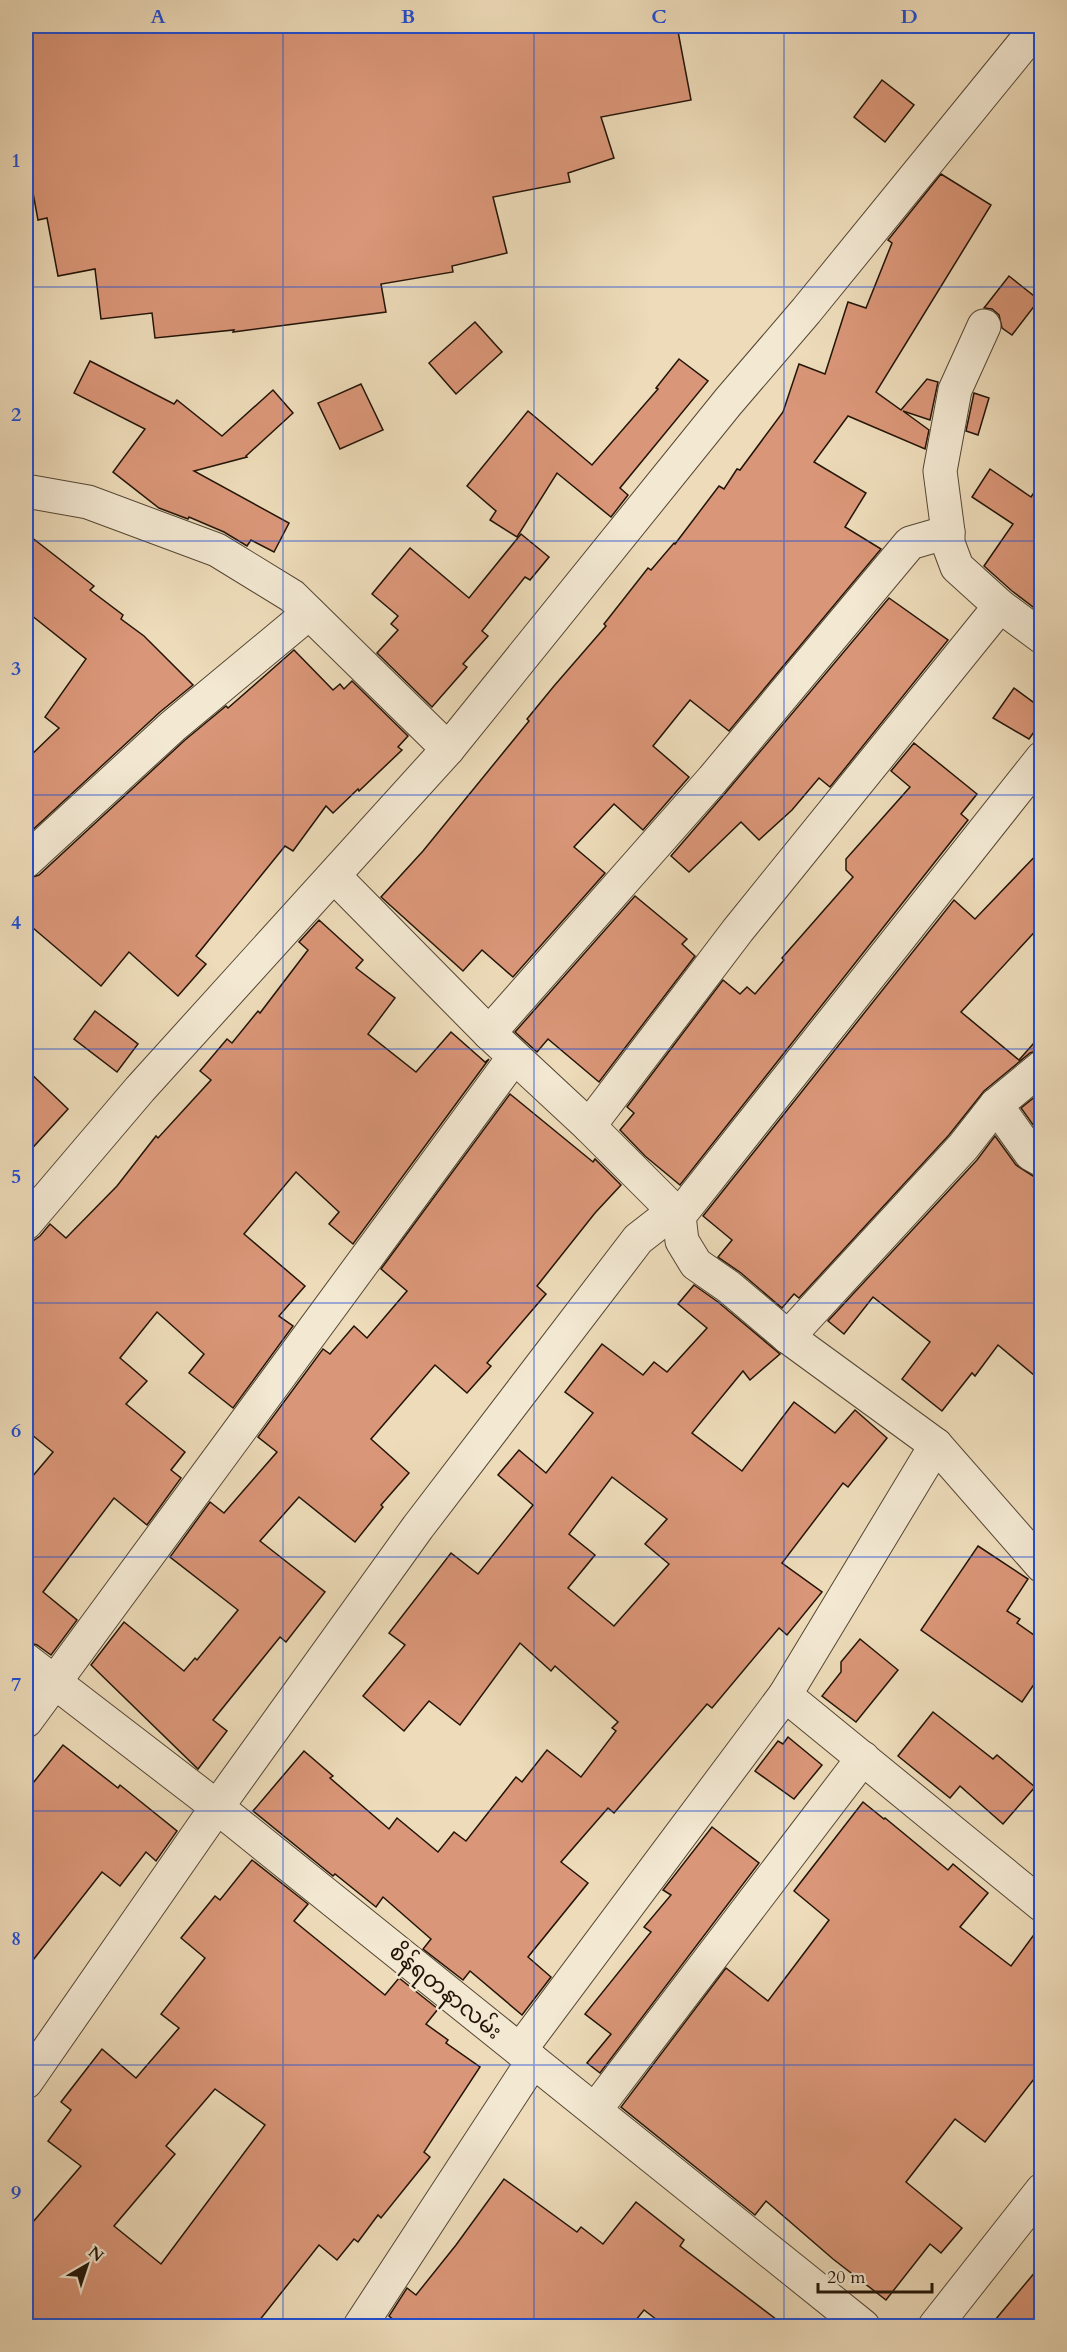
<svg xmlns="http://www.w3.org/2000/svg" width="1067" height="2352" font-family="Cardo,'Noto Sans Myanmar',serif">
  <rect width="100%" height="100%" fill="#eddbb9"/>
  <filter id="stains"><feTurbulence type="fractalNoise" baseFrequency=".00333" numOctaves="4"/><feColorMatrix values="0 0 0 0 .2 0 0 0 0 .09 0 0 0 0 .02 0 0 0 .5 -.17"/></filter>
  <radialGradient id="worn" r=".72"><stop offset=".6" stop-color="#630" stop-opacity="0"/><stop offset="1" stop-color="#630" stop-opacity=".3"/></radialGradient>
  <g fill="#da9678" stroke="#221407" stroke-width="1.5" fill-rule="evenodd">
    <path d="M26 26H677L691 100 601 117 614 158 568 173 570 182 493 197 507 253 452 266 453 272 381 284 386 312 233 332 234 330 155 338 152 313 101 319 95 269 58 276 47 218 38 220 26 155Z"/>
    <path d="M882 80 914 105 885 142 854 117Z"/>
    <path d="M941 174 991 205 876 392 901 410 927 379 938 382 930 420 903 411 929 430 925 449 848 416 814 462 866 493 845 527 881 549 729 731 690 700 653 746 689 777 643 830 614 804 574 847 605 873 513 977 482 950 463 971 381 897 423 851 529 721 527 719 554 686 606 626 604 624 648 568 651 570 674 543 675 544 719 486 724 489 737 469 740 470 783 412 799 364 825 374 848 302 866 308 892 243 888 240Z"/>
    <path d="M1009 276 1039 300 1012 335 1002 328 999 315 992 309 984 308Z"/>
    <path d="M475 322 502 352 456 394 429 363Z"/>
    <path d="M679 359 708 381 620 488 628 495 611 517 557 473 517 537 490 520 496 511 467 486 528 411 592 465 658 389 656 388Z"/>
    <path d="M90 361 174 404 177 400 222 436 273 390 293 413 246 456 247 457 194 471 289 523 274 552 251 540 247 546 224 532 189 517 188 519 159 508 113 472 145 429 74 393Z"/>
    <path d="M361 384 383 430 340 449 318 403Z"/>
    <path d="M974 393 989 398 978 435 966 431Z"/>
    <path d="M990 469 1031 497 1041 482V613L1012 591 984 566 1013 524 972 497Z"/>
    <path d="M26 533 94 586 90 590 123 615 121 619 144 636 193 685 160 712 26 836V760L59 728 45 717 86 659 26 611Z"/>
    <path d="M521 534 549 557 530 580 525 577 482 631 488 636 463 664 467 667 432 707 377 653 398 630 391 624 398 616 372 594 410 548 469 598Z"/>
    <path d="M889 598 948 640 830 787 819 778 792 810 759 840 741 822 689 872 671 856 727 791Z"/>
    <path d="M294 650 333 690 340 684 344 689 352 681 408 736 398 747 402 750 359 791 358 789 333 813 326 806 293 851 285 846 196 956 206 964 178 996 129 952 101 986 26 922V879L39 875 185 740 226 706 228 708Z"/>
    <path d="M1014 688 1041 708V722L1029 739 993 718Z"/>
    <path d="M914 743 977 794 961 814 968 820 680 1185 645 1156 620 1130 634 1113 627 1107 723 980 740 994 747 987 755 994 784 960 782 958 853 877 846 870V859L910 787 891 771Z"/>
    <path d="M1041 850V925L961 1012 1019 1060 1041 1035V1049L1030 1053 984 1091 949 1135 799 1298 794 1294 782 1308 741 1273 718 1257 732 1240 703 1216 954 900 975 919Z"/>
    <path d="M635 896 687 939 682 944 695 956 599 1082 548 1039 537 1052 515 1032Z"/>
    <path d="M319 920 363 960 356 968 395 998 368 1034 416 1072 451 1032 485 1062 489 1059 353 1244 329 1224 339 1212 296 1172 244 1234 305 1286 279 1316 293 1326 233 1408 189 1373 204 1354 157 1312 120 1358 147 1381 126 1404 185 1452 171 1470 181 1478 147 1525 114 1498 43 1592 77 1620 51 1655 37 1645 26 1642V1484L53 1452 26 1430V1246L40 1236 50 1224 66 1238 117 1186 156 1136 158 1138 211 1080 200 1071 227 1039 232 1043 258 1011 260 1013 308 950 299 942Z"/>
    <path d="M95 1011 138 1044 117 1072 74 1039Z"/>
    <path d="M26 1069 68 1109 26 1155Z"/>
    <path d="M1041 1092V1136L1021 1108Z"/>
    <path d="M510 1094 593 1162 595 1159 621 1185 595 1213 537 1286 546 1294 487 1363 491 1366 467 1393 435 1365 371 1439 409 1473 381 1505 383 1507 355 1542 299 1497 260 1541 325 1592 286 1642 280 1637 213 1720 227 1731 198 1769 91 1665 124 1622 184 1671 195 1658 197 1660 238 1610 170 1557 210 1502 224 1513 277 1452 258 1437 323 1349 330 1354 354 1326 367 1338 407 1291 381 1269Z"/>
    <path d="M995 1136 1016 1165 1033 1176 1041 1179V1381L998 1345 975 1376 972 1373 942 1411 902 1379 930 1342 873 1297 844 1334 828 1321 977 1160Z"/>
    <path d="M694 1285 718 1302 780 1354 750 1380 743 1371 692 1433 742 1471 794 1402 835 1433 855 1410 887 1438 848 1487 843 1483 782 1563 822 1592 787 1635 779 1628 712 1708 707 1704 614 1813 608 1808 561 1862 588 1883 528 1957 551 1977 522 2015 470 1971 463 1980 423 1949 431 1939 383 1897 376 1907 335 1874 333 1876 253 1811 304 1751 333 1776 330 1778 389 1829 397 1818 438 1852 454 1832 466 1841 516 1777 522 1782 547 1750 581 1777 616 1731 612 1728 618 1722 555 1666 551 1671 520 1643 460 1725 429 1701 404 1731 363 1696 405 1645 389 1633 451 1553 478 1574 533 1505 498 1475 519 1450 546 1473 593 1413 565 1392 602 1344 643 1375 654 1362 667 1372 707 1328 678 1304ZM612 1477 667 1519 645 1544 669 1564 614 1626 568 1588 595 1555 569 1534Z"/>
    <path d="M978 1546 1028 1579 1007 1611 1020 1619 1017 1623 1041 1640V1674L1022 1702 921 1630Z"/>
    <path d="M860 1639 898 1670 856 1722 822 1696 841 1672V1662Z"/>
    <path d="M933 1712 993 1759 997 1755 1035 1787 1003 1824 960 1786 950 1798 898 1756Z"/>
    <path d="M788 1737 822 1765 794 1799 755 1771 778 1741 783 1744Z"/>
    <path d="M63 1745 118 1788 120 1785 177 1831 156 1861 146 1852 120 1886 102 1872 26 1969V1792Z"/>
    <path d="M863 1802 884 1819 885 1818 948 1870 953 1864 988 1893 960 1927 1011 1966 1041 1925V2070L985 2142 955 2119 906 2182 962 2228 941 2253 930 2244 886 2300 833 2259 766 2201 755 2215 621 2107 726 1968 768 2001 829 1920 794 1891Z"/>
    <path d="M712 1827 759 1863 600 2073 587 2063 611 2034 585 2014 651 1932 644 1927 671 1895 663 1890Z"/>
    <path d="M252 1860 308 1904 294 1921 385 1995 399 1978 438 2009 426 2024 448 2040 446 2043 480 2067 424 2152 430 2157 381 2218 378 2215 358 2242 354 2239 337 2260 319 2245 255 2326H26V2230L81 2166 48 2141 71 2110 61 2102 102 2049 136 2078 179 2028 161 2014 205 1958 181 1938 215 1896 220 1900ZM215 2089 265 2125 161 2264 114 2226 175 2154 166 2146Z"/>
    <path d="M504 2179 577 2232 581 2227 603 2244 636 2202 684 2240 680 2246 785 2326H665L644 2310 631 2326H390L395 2321 389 2316 407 2288 416 2295 456 2245Z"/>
    <path d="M1041 2265V2326H990Z"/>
  </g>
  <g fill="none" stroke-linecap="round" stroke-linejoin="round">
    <g stroke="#554634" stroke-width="35">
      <g id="minor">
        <path d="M984 326 955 390 940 471 948 532V543L957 567 1000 606 1042 637"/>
        <path d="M26 491 88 502 217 550 292 596 448 749"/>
        <path d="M26 861 173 726 309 613"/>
        <path d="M335 877 489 1033 589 1126 679 1216 1042 758"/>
        <path d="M489 1033 713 779 910 543 948 532"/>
        <path d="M996 1105 1031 1154 1042 1160"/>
        <path d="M589 1126 738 930 1000 606"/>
        <path d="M679 1216 682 1241 696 1264 729 1287 788 1337 936 1445 785 1695"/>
        <path d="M26 1223 140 1089 448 749 728 402 806 311 1038 26"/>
        <path d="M788 1337 963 1147 996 1105 1042 1067"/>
        <path d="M936 1445 1042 1566"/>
        <path d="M26 1660 217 1807 863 2326"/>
        <path d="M26 1721 514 1057"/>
        <path d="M520 2050 785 1695 1042 1905"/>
        <path d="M26 2082 217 1807 418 1527 638 1239 674 1211"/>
        <path d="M595 2110 863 1758"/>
        <path d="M360 2326 533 2061"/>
        <path d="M935 2326 1042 2190"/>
      </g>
    </g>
    <use href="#minor" stroke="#f3e8d2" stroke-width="33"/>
  </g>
  <path fill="none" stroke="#1d4ed8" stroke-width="1.5" stroke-opacity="0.55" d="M283 26V2326M534 26V2326M784 26V2326M26 287H1042M26 541H1042M26 795H1042M26 1049H1042M26 1303H1042M26 1557H1042M26 1811H1042M26 2065H1042"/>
  <g text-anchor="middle" stroke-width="5" stroke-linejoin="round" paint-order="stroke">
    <g font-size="22" fill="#221407" stroke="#f3e8d2">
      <text transform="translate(446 1991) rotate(39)" y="8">စိန်ရတနာလမ်း</text>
    </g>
  </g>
  <rect width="1067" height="2352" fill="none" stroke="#eddbb9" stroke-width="66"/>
  <g transform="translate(87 2265) rotate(39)" stroke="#f3e8d2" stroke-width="4.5" paint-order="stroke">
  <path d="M0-4.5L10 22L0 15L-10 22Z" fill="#221407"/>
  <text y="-9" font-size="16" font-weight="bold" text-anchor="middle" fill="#221407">N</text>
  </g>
  <path d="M818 2283v9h114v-9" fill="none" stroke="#221407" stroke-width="3"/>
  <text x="827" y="2283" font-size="18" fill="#221407" stroke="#f3e8d2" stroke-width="4.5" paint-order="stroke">20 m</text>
  <rect x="33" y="33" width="1001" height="2286" fill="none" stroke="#1d4ed8" stroke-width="2"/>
  <g font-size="20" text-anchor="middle" font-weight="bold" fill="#1d4ed8">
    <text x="158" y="23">A</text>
    <text x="408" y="23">B</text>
    <text x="659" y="23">C</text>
    <text x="909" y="23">D</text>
    <text x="16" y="167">1</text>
    <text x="16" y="421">2</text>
    <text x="16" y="675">3</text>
    <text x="16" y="929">4</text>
    <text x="16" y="1183">5</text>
    <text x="16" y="1437">6</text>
    <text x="16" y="1691">7</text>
    <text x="16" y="1945">8</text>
    <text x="16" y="2199">9</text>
  </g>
  <rect width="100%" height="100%" filter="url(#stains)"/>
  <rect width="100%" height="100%" fill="url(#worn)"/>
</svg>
